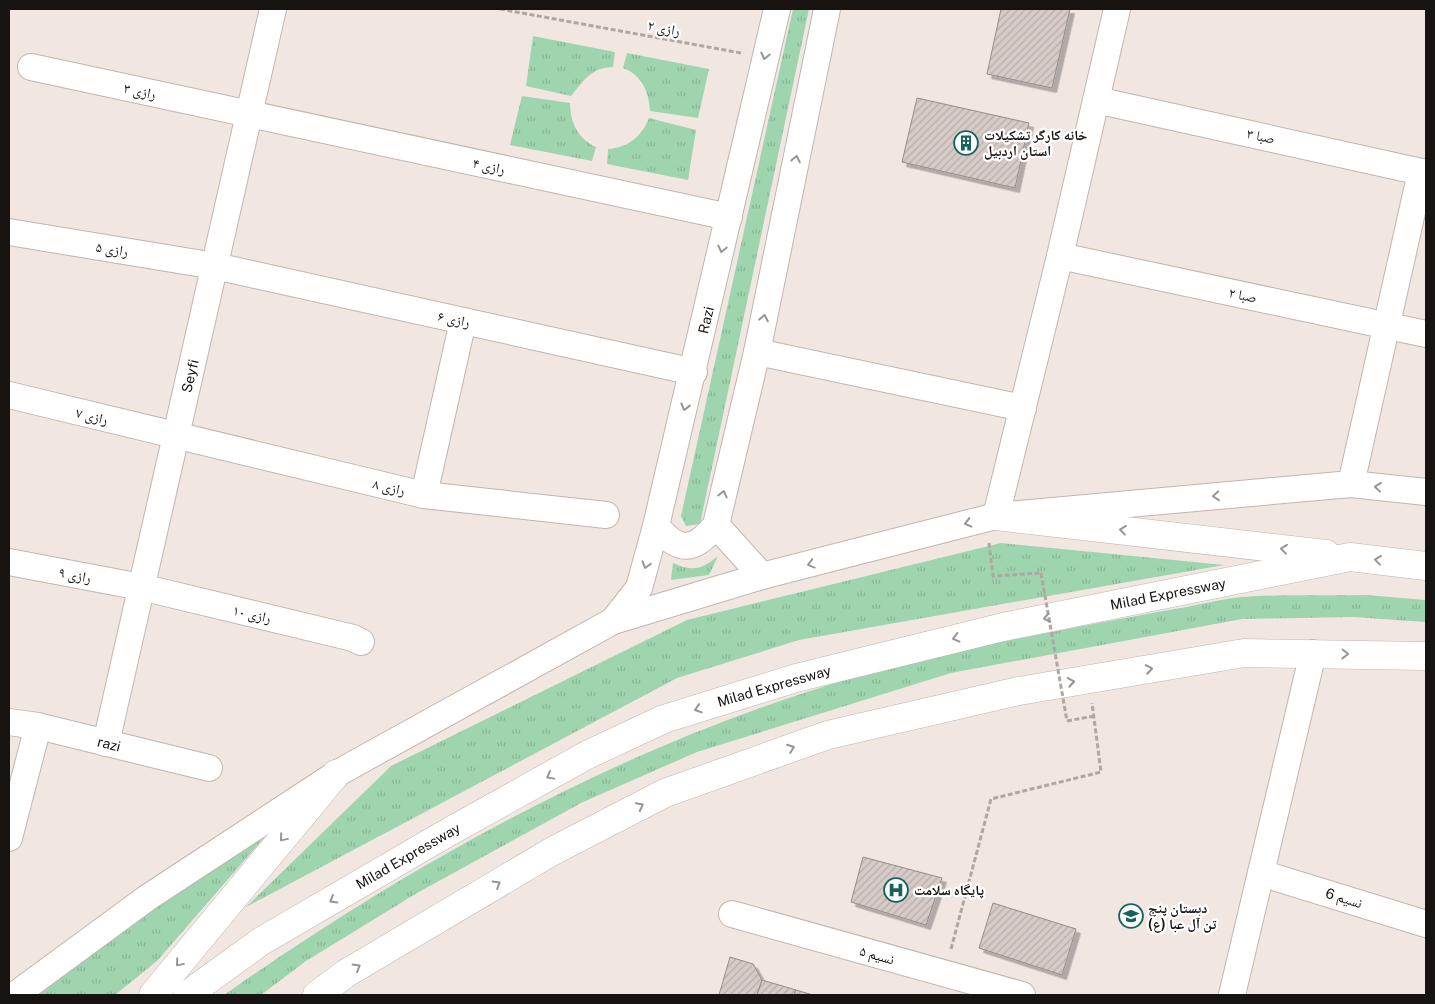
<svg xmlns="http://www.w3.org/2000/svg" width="1435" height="1004" font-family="'Public Sans','Noto Naskh Arabic',sans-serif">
  <defs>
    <pattern id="grass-tufts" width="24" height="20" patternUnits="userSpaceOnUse" patternTransform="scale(1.25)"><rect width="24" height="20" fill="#9ed5af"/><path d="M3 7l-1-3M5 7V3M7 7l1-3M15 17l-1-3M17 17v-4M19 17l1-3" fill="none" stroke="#87b696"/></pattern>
    <pattern id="building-hatch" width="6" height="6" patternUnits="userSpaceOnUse" patternTransform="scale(1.25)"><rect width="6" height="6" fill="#d7cbc7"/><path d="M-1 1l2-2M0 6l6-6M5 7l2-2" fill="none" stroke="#b8adaa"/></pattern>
    <filter id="shadow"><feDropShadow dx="4.5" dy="4.5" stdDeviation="0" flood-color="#0004"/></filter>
  </defs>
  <rect width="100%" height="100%" fill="#f2e6e1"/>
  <g fill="url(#grass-tufts)">
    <path d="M793 9H809L700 524 686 526 681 516Z"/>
    <path d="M533 36 615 52 613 67C592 67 583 81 571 96L526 86Z"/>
    <path d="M627 53 709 69 698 118 650 111C649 92 642 75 623 68Z"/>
    <path d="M522 96 570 103C570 122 578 139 596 147L592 161 510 145Z"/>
    <path d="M649 118 696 130 688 180 607 164 608 149C628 148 642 136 649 118Z"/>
    <path d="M1001 543 1224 565 799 640 677 678 246 907 391 766 687 620Z"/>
    <path d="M718 556 709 575 671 580 673 563C692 572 703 569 718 556Z"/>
    <path d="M1366 595 1426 600V622L1353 617 1242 619 951 673 697 752 583 802 417 893 306 961 261 995H224C423 855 648 732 885 669 947 652 1010 640 1072 628 1111 621 1149 613 1187 607 1205 603 1224 599 1242 597 1283 594 1325 596 1366 595Z"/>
    <path d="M282 817 157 961 115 995H31Z"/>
  </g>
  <g fill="url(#building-hatch)" stroke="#978c87" filter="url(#shadow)">
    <path d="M1001 9H1070L1052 88 987 74Z"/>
    <path d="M917 98 1029 123 1015 188 902 162Z"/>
    <path d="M863 857 942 878 926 925 851 902Z"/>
    <path d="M993 903 1076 929 1062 975 979 948Z"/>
    <path d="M730 957 753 964 762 980 757 995H719Z"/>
    <path d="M762 980 796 990 794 995H757Z"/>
    <path d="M796 990 813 995H794Z"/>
  </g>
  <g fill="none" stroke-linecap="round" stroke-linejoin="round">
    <g stroke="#c0b5b0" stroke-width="28">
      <g id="street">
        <path d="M31 67 729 217"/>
        <path d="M1096 100 1426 173"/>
        <path d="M9 232 215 266 694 372"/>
        <path d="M1060 256 1426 334"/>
        <path d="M757 352 1023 408"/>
        <path d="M9 395 424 495 606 515"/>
        <path d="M1351 484 1421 172"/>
        <path d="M424 495 463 321"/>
        <path d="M996 516 1060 256 1117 9"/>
        <path d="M656 526C679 553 694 552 716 525"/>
        <path d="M9 562 141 587 353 638 361 642"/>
        <path d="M762 576 716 525 757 352 827 9"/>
        <path d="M613 621 639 588 656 526 777 9"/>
        <path d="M9 722 38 726 209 768"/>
        <path d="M106 743 273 9"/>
        <path d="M9 838 38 726"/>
        <path d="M1261 873 1426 924"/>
        <path d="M732 914 1022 995"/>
        <path d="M15 995 147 898 336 774 613 621 762 576 996 516 1351 484 1426 492"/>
        <path d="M1232 995 1313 653"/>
      </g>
    </g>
    <g stroke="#c0b5b0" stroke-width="29">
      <g id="highway">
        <path d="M996 516 1326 554"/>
        <path d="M153 995 336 774"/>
        <path d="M187 995 260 942 447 833 587 755 664 719 796 678 1003 627 1350 557 1426 566"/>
        <path d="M317 995 345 974 551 852 665 793 828 735 1019 691 1244 653 1426 656"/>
      </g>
    </g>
    <g stroke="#b0a6a2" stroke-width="3" stroke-dasharray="5 2.5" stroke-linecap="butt">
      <path d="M500 9 741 53"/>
      <path d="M989 543 993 576 1041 573"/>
      <path d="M1067 721 1094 716"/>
      <path d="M951 949 991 799 1101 772 1092 703"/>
    </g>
    <use href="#street" stroke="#fff" stroke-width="26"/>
    <use href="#highway" stroke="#fff" stroke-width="28"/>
    <path stroke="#b0a6a2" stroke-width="3" stroke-dasharray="5 2.5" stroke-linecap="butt" d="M1041 573 1067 721"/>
  </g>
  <defs><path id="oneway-chevron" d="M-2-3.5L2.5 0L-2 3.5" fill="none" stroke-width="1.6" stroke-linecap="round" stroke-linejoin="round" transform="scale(1.25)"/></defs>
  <g stroke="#979594">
    <use href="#oneway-chevron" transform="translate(765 56) rotate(103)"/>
    <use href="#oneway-chevron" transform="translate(796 159) rotate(-79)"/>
    <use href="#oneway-chevron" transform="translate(722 249) rotate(103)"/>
    <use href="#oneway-chevron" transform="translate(764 318) rotate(-79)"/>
    <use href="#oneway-chevron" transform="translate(685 407) rotate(104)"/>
    <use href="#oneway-chevron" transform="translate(1378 487) rotate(-174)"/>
    <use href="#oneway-chevron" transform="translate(723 494) rotate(-77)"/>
    <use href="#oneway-chevron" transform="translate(1216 496) rotate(175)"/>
    <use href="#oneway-chevron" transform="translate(968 523) rotate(165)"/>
    <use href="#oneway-chevron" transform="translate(1123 530) rotate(-173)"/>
    <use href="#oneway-chevron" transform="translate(1284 549) rotate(-173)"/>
    <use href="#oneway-chevron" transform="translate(1378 560) rotate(-173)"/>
    <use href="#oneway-chevron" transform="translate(811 564) rotate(165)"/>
    <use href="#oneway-chevron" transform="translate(646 565) rotate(106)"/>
    <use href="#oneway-chevron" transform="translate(1047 618) rotate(169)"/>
    <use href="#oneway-chevron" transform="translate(956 638) rotate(166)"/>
    <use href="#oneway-chevron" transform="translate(1345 654) rotate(1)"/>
    <use href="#oneway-chevron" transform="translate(1149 669) rotate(-10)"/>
    <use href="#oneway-chevron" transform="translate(1071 682) rotate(-10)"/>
    <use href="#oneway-chevron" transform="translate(698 709) rotate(162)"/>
    <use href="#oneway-chevron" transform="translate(791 748) rotate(-20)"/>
    <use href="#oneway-chevron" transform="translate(550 776) rotate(151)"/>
    <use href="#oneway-chevron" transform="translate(640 806) rotate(-27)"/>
    <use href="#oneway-chevron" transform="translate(283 838) rotate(130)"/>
    <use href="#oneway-chevron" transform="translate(497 884) rotate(-31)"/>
    <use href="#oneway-chevron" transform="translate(333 900) rotate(150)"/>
    <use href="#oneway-chevron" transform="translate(179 963) rotate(130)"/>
    <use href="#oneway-chevron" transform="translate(357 967) rotate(-31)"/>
  </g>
  <defs>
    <g id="building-ring" transform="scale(1.25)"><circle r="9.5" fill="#fff" stroke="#14635f" stroke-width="1.5"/><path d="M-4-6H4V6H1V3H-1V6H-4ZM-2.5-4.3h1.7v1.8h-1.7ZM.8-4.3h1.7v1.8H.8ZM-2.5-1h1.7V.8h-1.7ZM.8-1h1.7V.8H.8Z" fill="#14635f"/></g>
    <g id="hospital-ring" transform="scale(1.25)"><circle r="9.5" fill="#fff" stroke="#14635f" stroke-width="1.5"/><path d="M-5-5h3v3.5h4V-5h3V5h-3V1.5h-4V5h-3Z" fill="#14635f"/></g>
    <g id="school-ring" transform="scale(1.25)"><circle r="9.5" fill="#fff" stroke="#14635f" stroke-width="1.5"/><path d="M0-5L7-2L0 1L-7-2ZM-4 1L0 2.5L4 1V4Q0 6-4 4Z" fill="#14635f"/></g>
  </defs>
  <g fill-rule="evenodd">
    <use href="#building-ring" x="966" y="143"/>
    <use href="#hospital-ring" x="896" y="890"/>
    <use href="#school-ring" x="1131" y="916"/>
  </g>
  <g text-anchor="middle" stroke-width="4.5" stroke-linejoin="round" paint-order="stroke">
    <g font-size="14" fill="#171311" stroke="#fff">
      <text transform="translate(664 28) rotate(11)" y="5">رازی ۲</text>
      <text transform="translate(140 91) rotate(12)" y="5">رازی ۳</text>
      <text transform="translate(1261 136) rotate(12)" y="5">صبا ۳</text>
      <text transform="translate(489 166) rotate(12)" y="5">رازی ۴</text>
      <text transform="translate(112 249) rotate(9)" y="5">رازی ۵</text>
      <text transform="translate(1243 295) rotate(12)" y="5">صبا ۲</text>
      <text transform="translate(454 319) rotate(12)" y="5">رازی ۶</text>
      <text transform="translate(706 320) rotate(-77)" y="5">Razi</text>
      <text transform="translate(190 376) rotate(-77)" y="5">Seyfi</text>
      <text transform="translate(92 416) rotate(14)" y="5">رازی ۷</text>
      <text transform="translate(389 487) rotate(13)" y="5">رازی ۸</text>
      <text transform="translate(75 575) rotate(11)" y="5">رازی ۹</text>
      <text transform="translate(1168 594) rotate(-11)" y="5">Milad Expressway</text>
      <text transform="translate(252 614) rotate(13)" y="5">رازی ۱۰</text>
      <text transform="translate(774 686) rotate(-16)" y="5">Milad Expressway</text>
      <text transform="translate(109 744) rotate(14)" y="5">razi</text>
      <text transform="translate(408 856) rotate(-30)" y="5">Milad Expressway</text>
      <text transform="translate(1344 898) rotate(17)" y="5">نسیم 6</text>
      <text transform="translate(877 955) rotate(16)" y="5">نسیم ۵</text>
    </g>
    <g font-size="14" font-weight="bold" fill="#171311" stroke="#fff" text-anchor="start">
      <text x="984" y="140">خانه کارگر تشکیلات<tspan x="984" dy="16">استان اردبیل</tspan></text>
      <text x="914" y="895">پایگاه سلامت</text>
      <text x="1148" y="913">دبستان پنج<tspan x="1148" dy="16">تن آل عبا (ع)</tspan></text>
    </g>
  </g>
  <rect width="1435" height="1004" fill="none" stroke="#171311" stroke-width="20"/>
</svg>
